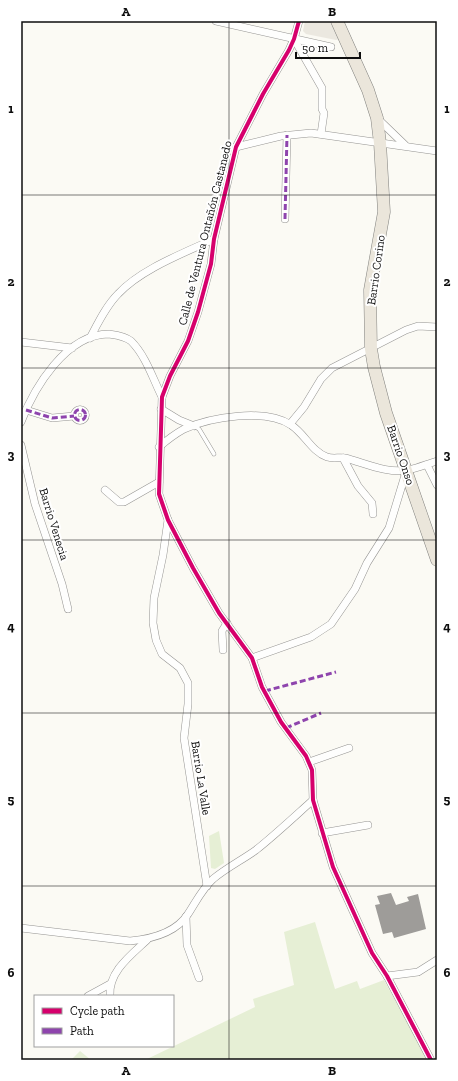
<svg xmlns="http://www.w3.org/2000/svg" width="458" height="1081" font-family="'Zilla Slab',serif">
  <rect width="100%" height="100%" fill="#fbfaf4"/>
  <g fill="#e6efd5">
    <path d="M219 831 224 863 215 869 211 868 209 836Z"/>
    <path d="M315 922 335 989 357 981 360 989 384 980 428 1060H145L255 1007 253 999 294 985 284 932Z"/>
    <path d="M80 1051 91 1060H71Z"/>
  </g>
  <path fill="#ebe8e0" d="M305 21H332L340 39 336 40 306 34 303 31Z"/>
  <path fill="#9e9c99" d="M391 893 396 905 409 901 407 897 418 894 426 929 394 938 392 932 383 934 375 905 380 904 377 896Z"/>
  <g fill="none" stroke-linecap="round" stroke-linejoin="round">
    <g stroke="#959492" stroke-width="4.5">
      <path id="service" d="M194 426 199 429 214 454"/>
    </g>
    <g stroke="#959492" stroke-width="8">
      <g id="minor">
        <path d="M216 21 331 47"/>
        <path d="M299 21 294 39 289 50 263 94 236 147 214 239 211 264 198 312 188 341 170 376 162 397 159 494 168 520 193 568 219 613 252 658 262 687 281 722 306 756 312 770 313 800 333 867 372 953 387 976 431 1060"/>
        <path d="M294 39 322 88V109L324 113 321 134"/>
        <path d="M378 119 405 145"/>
        <path d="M236 147 281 136 311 133 437 151"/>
        <path d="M285 219 287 135"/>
        <path d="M90 338C98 323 106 306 118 294 141 269 184 253 214 239"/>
        <path d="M21 342 72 348"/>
        <path d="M161 409 179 420 194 426"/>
        <circle cx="80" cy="415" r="5.5"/>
        <path d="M26 410 52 418 74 416"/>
        <path d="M21 422C34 388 66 334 109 334 116 335 125 336 131 341 146 356 153 379 162 397"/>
        <path d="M290 424 304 407 321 379 332 368 406 330 418 326 437 327"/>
        <path d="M21 445 35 504 62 584 68 609"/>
        <path d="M159 447C167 440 175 434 184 429 211 417 265 408 291 425 304 433 312 452 327 457 333 459 339 457 345 458 365 463 387 474 408 470 418 468 427 464 437 461"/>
        <path d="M343 458 358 486 372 503 373 514"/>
        <path d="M427 465 437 485"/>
        <path d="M105 490 119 502H124L159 482"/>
        <path d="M168 520 163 555 154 598 153 623 156 640 162 654 180 668 188 683V704L184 738 207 886"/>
        <path d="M223 650 222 631 227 623"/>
        <path d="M252 658 311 637 331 624 355 589 367 563 389 528 406 472"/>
        <path d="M309 762 349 748"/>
        <path d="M322 833 368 825"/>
        <path d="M186 917 187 945 199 978"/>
        <path d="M21 928 130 941C151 939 176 933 188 914 196 902 202 889 213 879 226 868 242 860 256 850 276 834 294 817 313 800"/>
        <path d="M387 976 418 972 437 960"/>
        <path d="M88 996 110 984"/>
        <path d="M110 996C108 972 131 955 147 940"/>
      </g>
    </g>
    <g stroke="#82827f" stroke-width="13">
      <path id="primary" d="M337 21 368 90 377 118 380 143 384 212 370 290 371 349 374 367 386 413 437 560"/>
    </g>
    <use href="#service" stroke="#fefefd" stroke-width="3.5"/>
    <use href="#minor" stroke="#fefefd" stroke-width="7"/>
    <use href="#primary" stroke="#ebe6db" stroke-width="12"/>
    <g stroke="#8e44ad" stroke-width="3" stroke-dasharray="6 3" stroke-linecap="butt">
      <path d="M285 219 287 135"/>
      <circle cx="80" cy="415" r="5.5"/>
      <path d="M26 410 52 418 74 416"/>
      <path d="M265 691 336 672"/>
      <path d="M286 728 321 713"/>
    </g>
    <g stroke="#fff" stroke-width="6">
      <path id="cycleway" d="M299 21 294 39 289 50 263 94 236 147 214 239 211 264 198 312 188 341 170 376 162 397 159 494 168 520 193 568 219 613 252 658 262 687 281 722 306 756 312 770 313 800 333 867 372 953 387 976 431 1060"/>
    </g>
    <use href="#cycleway" stroke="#d6006c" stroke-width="4"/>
  </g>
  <path fill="none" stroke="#0e0e0e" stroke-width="1" stroke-opacity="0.55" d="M229 21V1060M21 195H437M21 368H437M21 540H437M21 713H437M21 886H437"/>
  <g text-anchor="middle" stroke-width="4" stroke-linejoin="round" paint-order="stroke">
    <g font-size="12" fill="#0e0e0e" stroke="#fff">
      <text transform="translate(205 233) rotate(-76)" y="4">Calle de Ventura Ontañón Castanedo</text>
      <text transform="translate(376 270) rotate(-82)" y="4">Barrio Corino</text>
      <text transform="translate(401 455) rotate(71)" y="4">Barrio Onso</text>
      <text transform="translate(54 524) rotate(73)" y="4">Barrio Venecia</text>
      <text transform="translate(201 778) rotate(81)" y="4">Barrio La Valle</text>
    </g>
  </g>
  <rect width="458" height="1081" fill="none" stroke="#ffffff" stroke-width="44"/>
  <rect x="34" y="995" width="140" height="52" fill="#ffffff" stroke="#9f9f9f"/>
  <rect x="42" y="1008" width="20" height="6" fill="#d6006c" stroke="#9f9f9f"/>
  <text x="70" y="1015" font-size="12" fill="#0e0e0e">Cycle path</text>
  <rect x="42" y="1028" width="20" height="6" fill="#8e44ad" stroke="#9f9f9f"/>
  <text x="70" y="1035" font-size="12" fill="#0e0e0e">Path</text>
  <path d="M296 52v6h64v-6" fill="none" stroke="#0e0e0e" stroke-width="2"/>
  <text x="302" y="52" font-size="12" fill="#0e0e0e" stroke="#ffffff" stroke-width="3" paint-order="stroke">50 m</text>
  <rect x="22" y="22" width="414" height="1037" fill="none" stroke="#0e0e0e" stroke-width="1.5"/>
  <g font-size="13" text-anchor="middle" font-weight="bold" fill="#0e0e0e">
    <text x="126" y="16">A</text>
    <text x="332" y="16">B</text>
    <text x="11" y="113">1</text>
    <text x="447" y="113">1</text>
    <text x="11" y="286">2</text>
    <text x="447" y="286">2</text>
    <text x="11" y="459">3</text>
    <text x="447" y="459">3</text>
    <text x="11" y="631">4</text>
    <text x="447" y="631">4</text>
    <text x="11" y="804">5</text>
    <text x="447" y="804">5</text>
    <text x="11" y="977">6</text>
    <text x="447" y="977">6</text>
    <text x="126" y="1075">A</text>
    <text x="332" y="1075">B</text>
  </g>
</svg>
